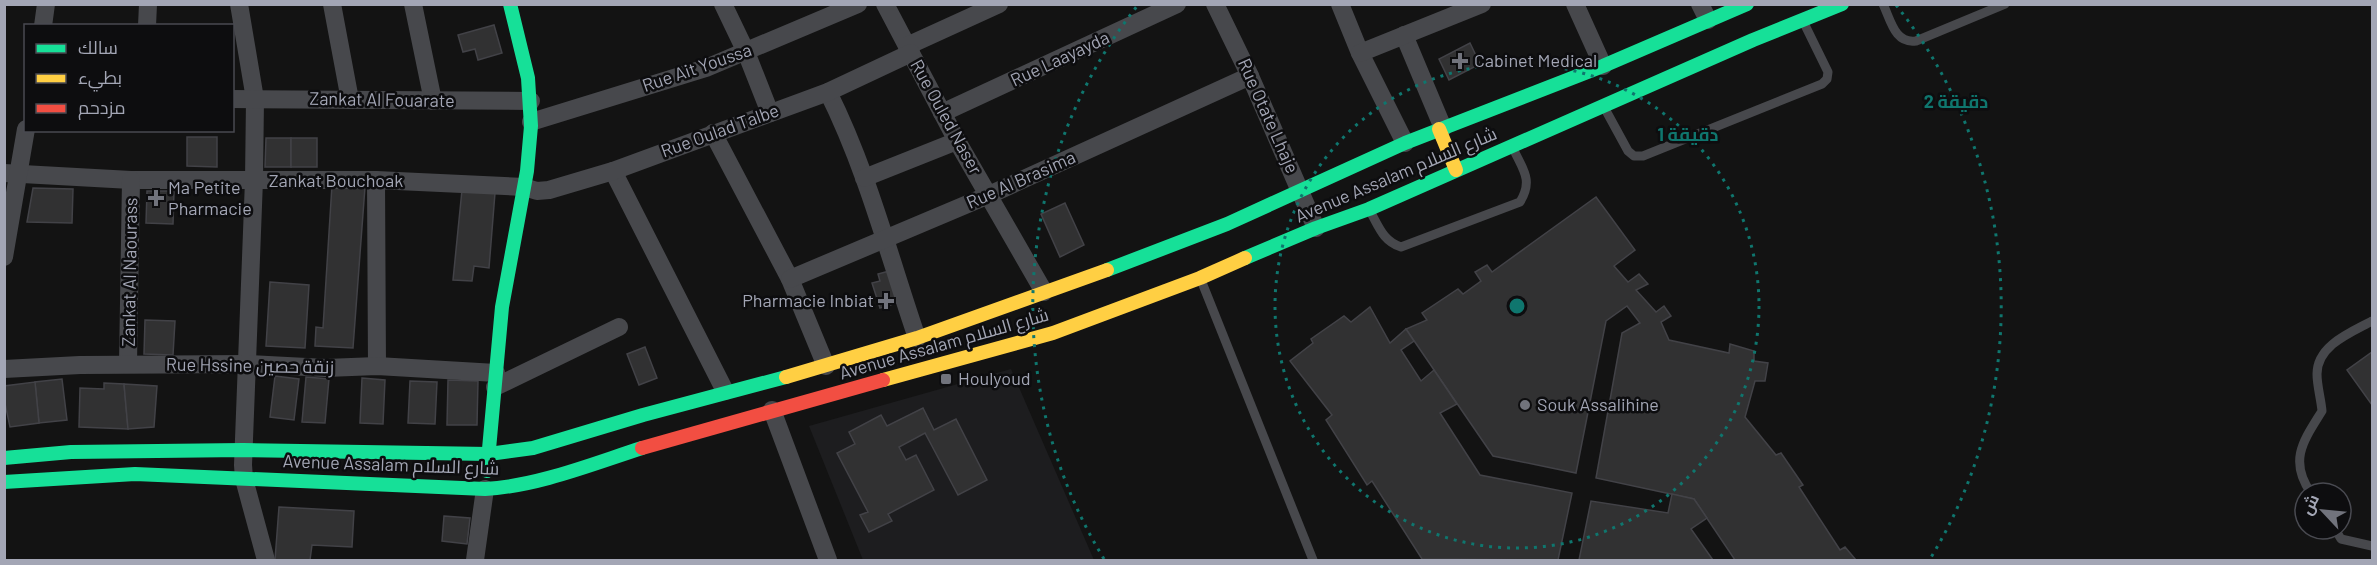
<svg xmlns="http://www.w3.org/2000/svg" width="2377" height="565" font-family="Barlow,Cairo,sans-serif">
  <rect width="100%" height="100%" fill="#131313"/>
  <path fill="#1d1d1f" d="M1011 369 1094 560H863L809 426Z"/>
  <g fill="#313132" stroke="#424247" stroke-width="1.5">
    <path d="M494 25 502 53 478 60 475 49 463 52 458 35Z"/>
    <path d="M1470 43 1480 64 1449 80 1439 59Z"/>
    <path d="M187 137H217V167L187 166Z"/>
    <path d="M266 138H291V167H265Z"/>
    <rect x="291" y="138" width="26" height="29"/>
    <path d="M332 185 365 187 353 348 315 346 316 327 323 328Z"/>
    <path d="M33 188 73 189 72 223 27 222Z"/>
    <path d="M462 190 495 193 489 268 474 266 472 281 453 280Z"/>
    <path d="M147 191H174L173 224 146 223Z"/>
    <path d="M1596 197 1635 250 1614 266 1628 282 1639 274 1648 284 1636 290 1656 312 1664 306 1671 316 1661 322 1669 340 1729 353 1730 344 1754 351V361L1768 363 1765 381H1755L1745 417 1776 455 1781 453 1803 485 1799 487 1840 550 1845 547 1856 560H1735L1694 499 1596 478 1622 333 1640 323 1627 306 1606 321 1576 473 1493 456 1406 329 1427 320 1422 313 1458 289 1463 294 1481 281 1475 272 1487 265 1492 272Z"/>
    <path d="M1065 203 1084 245 1060 257 1041 214Z"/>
    <path d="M893 270 903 301 880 308 872 283 880 281 878 274Z"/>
    <path d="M270 282 309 285 305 348 266 346Z"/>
    <path d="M1370 307 1390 343 1406 329 1414 341 1401 350 1421 381 1434 370 1457 404 1440 413 1480 475 1572 493 1558 560 1422 559 1372 481 1367 485 1326 420 1332 415 1290 361 1313 343 1311 339 1344 316 1351 322Z"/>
    <path d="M145 320 175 321 173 355 144 354Z"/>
    <path d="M645 347 657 378 639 385 627 354Z"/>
    <path d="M2372 352V405L2347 370Z"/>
    <path d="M275 376 299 379 294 420 270 417Z"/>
    <path d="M306 377 329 379 325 423 302 422Z"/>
    <path d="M362 378 385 380 383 424 360 423Z"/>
    <path d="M62 379 67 420 39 423 35 382Z"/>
    <path d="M448 380 478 381 477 425H447Z"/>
    <path d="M410 381 437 382 435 424 408 423Z"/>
    <path d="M35 382 39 423 10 427 4 399V386Z"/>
    <path d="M104 383 124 384 128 429 79 427 80 388 104 389Z"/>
    <path d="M124 384 157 386 154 427 128 429Z"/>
    <path d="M923 408 934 430 956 419 987 480 958 495 925 433 899 447 906 460 916 455 934 490 888 514 892 521 869 532 860 515 868 512 837 453 855 444 849 432 881 415 887 426Z"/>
    <path d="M1672 494 1694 499 1707 518 1691 529 1713 560H1579L1591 501 1668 513Z"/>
    <path d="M279 507 354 511 352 547 312 545 310 560H275Z"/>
    <path d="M444 516 470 518 467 544 442 541Z"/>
  </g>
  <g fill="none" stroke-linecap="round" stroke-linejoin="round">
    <g stroke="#47484c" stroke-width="9">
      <path d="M1883 4C1891 21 1895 44 1916 41L2005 4"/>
      <path d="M1604 107 1628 151 1634 156H1643L1822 84 1827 79 1828 72 1803 21"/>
      <path d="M1370 211C1379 227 1383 241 1401 247L1520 202C1534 179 1522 169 1512 146"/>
      <path d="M1201 280 1313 560"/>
      <path d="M2311 493C2288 460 2304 440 2322 411 2321 399 2317 386 2317 374 2317 345 2352 332 2372 321"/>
      <path d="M2335 529 2341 539 2372 546"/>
    </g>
    <g stroke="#47484c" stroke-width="18">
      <path d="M239 4 255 99 254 180 243 465 244 479 266 560"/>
      <path d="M332 4 350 100"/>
      <path d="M413 4 433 101"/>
      <path d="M723 4 746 52 770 113"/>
      <path d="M885 4 957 141 1044 292"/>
      <path d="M1215 4 1250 76 1316 228"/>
      <path d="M1340 4 1360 53 1405 143"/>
      <path d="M1575 4 1603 66"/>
      <path d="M1700 4 1708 20"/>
      <path d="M43 26 46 4"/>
      <path d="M147 26 148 4"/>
      <path d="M1404 35 1443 128"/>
      <path d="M907 46 999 4"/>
      <path d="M1360 53 1482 4"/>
      <path d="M828 92C867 170 889 256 917 338"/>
      <path d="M232 99 531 101"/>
      <path d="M942 113 1177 4"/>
      <path d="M531 122 706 68 858 4"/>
      <path d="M713 133 790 279 826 366"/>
      <path d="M613 171 725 391"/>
      <path d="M4 173 131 180H376L524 187 537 191 549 190 613 171 828 92 911 53"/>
      <path d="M864 178 957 141"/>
      <path d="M376 180 377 366"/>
      <path d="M4 257 26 129"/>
      <path d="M790 279 989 195 1250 76"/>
      <path d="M128 364 131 180"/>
      <path d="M4 369 80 365 248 364 326 368 377 366 496 373"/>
      <path d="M495 387 619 327"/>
      <path d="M772 410 828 560"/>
      <path d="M475 560 485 489"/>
    </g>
    <g stroke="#16e098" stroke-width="14">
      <path d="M1245 258 1316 228 1369 209 1753 40 1842 4"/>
      <path d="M1107 270 1227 224 1405 143 1603 66 1747 4"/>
      <path d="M4 458 71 452 243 450 489 454 533 448 643 415 786 377"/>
      <path d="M487 471 502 307 527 171 531 126 528 78 510 4"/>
      <path d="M4 482 135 474 485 489C538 486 592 464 642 448"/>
    </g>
    <g stroke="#ffcf43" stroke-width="14">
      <path d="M1439 129 1456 170"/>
      <path d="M786 377 917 338 1107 270"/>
      <path d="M883 380 1053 333 1200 278 1245 258"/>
    </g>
    <path stroke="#f24e42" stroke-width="14" d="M642 448 883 380"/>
  </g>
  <g fill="none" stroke="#0f766e" stroke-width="3" stroke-dasharray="3 6">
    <circle cx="1517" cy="306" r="242"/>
    <path d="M1104 559A484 484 0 0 1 1138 5M1896 5A484 484 0 0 1 1930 559"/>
  </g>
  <g fill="#71737c" stroke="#0d0d0f" stroke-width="2">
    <path d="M1457 52h6v6h6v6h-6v6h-6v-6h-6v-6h6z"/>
    <path d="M153 189h6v6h6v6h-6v6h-6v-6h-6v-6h6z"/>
    <path d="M883 292h6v6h6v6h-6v6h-6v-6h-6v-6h6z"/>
    <rect x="940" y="373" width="12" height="12" rx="3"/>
    <circle cx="1525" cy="405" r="6"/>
  </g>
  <g text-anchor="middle" stroke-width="5" stroke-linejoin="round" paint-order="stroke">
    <g font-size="18" fill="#a3a6b5" stroke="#0d0d0f">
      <text transform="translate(1060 59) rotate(-25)" y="6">Rue Laayayda</text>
      <text transform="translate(697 68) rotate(-19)" y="6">Rue Ait Youssa</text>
      <text transform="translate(382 100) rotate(1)" y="6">Zankat Al Fouarate</text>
      <text transform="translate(1268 116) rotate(66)" y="6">Rue Otate Lhaje</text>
      <text transform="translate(946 117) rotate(61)" y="6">Rue Ouled Naser</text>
      <text transform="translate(720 131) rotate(-20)" y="6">Rue Oulad Talbe</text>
      <text transform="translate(1396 175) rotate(-23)" y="6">Avenue Assalam شارع السلام</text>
      <text transform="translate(1021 180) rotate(-24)" y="6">Rue Al Brasima</text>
      <text x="336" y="187">Zankat Bouchoak</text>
      <text transform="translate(130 272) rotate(-89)" y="6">Zankat Al Naourass</text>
      <text transform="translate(944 344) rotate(-16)" y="6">Avenue Assalam شارع السلام</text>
      <text transform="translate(250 366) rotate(1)" y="6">Rue Hssine زنقة حصين</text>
      <text transform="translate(391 465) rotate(2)" y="6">Avenue Assalam شارع السلام</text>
    </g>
    <g font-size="18" fill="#a3a6b5" stroke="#0d0d0f" text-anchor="start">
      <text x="1474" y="67">Cabinet Medical</text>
      <text x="168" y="194">Ma Petite<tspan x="168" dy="21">Pharmacie</tspan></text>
      <text x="874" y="307" text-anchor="end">Pharmacie Inbiat</text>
      <text x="958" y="385">Houlyoud</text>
      <text x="1537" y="411">Souk Assalihine</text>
    </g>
  </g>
  <circle cx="1517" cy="306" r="9" fill="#0f766e" stroke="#0d0d0f" stroke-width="3"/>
  <g font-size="18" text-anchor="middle" font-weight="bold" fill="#0f766e" stroke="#0d0d0f" stroke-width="5" stroke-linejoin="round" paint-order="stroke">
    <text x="1956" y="108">2 دقيقة</text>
    <text x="1688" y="141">1 دقيقة</text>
  </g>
  <rect width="2377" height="565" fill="none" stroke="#a3a6b5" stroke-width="12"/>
  <rect x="24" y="24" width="210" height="108" fill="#0d0d0f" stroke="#494a51" stroke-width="1.5"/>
  <rect x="36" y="44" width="30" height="9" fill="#16e098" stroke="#494a51" stroke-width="1.5"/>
  <text x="78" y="54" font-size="18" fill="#a3a6b5">سالك</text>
  <rect x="36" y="74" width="30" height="9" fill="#ffcf43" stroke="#494a51" stroke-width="1.5"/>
  <text x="78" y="84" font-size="18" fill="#a3a6b5">بطيء</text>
  <rect x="36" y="104" width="30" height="9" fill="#f24e42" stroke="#494a51" stroke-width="1.5"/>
  <text x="78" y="114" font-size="18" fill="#a3a6b5">مزدحم</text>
  <g transform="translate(2323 511) rotate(296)"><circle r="28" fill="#0d0d0f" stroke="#494a51" stroke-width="1.5"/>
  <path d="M0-4.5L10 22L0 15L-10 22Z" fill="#71737c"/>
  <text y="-9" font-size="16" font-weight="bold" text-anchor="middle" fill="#a3a6b5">ش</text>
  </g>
</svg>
